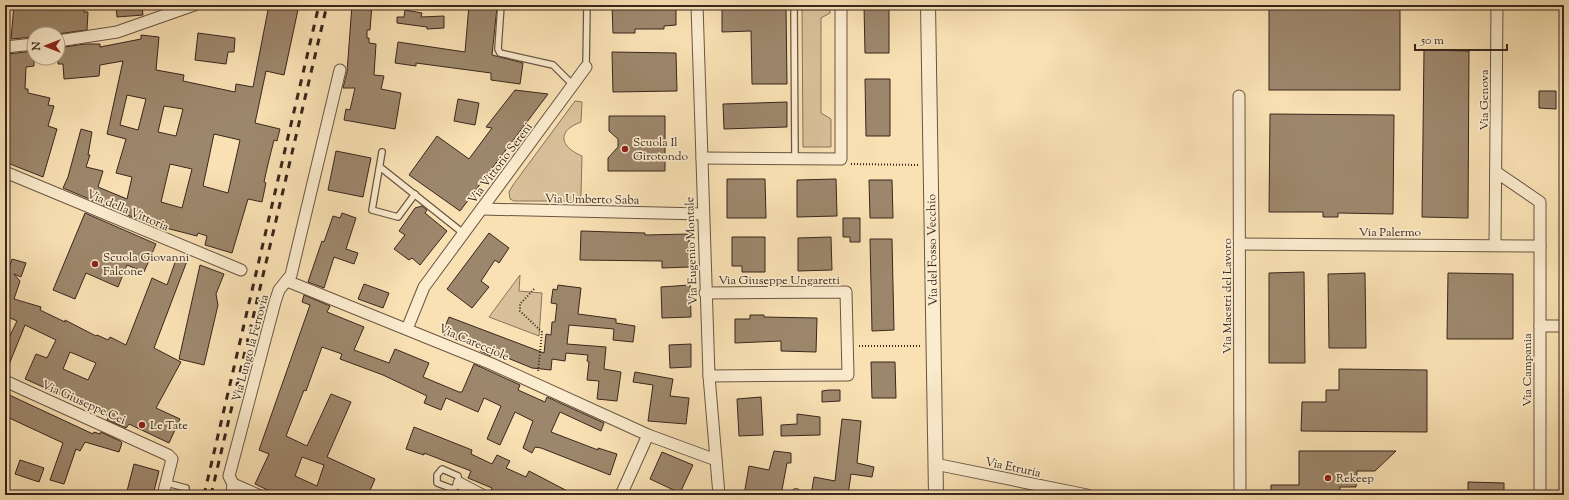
<svg xmlns="http://www.w3.org/2000/svg" width="1569" height="500" font-family="'Sorts Mill Goudy',serif">
  <rect width="100%" height="100%" fill="#f9e1b4"/>
  <filter id="stains"><feTurbulence type="fractalNoise" baseFrequency=".005" numOctaves="4"/><feColorMatrix values="0 0 0 0 .2 0 0 0 0 .09 0 0 0 0 .02 0 0 0 .5 -.17"/></filter>
  <radialGradient id="worn" r=".72"><stop offset=".6" stop-color="#630" stop-opacity="0"/><stop offset="1" stop-color="#630" stop-opacity=".3"/></radialGradient>
  <g fill="#d8c19a" stroke="#88745c">
    <path d="M802 5H830V13L821 18V113L831 119V147H803Z"/>
    <path d="M575 101 582 102 581 122C556 131 560 147 582 156L581 194 579 201H514L510 199 509 192 513 185Z"/>
    <path d="M520 275 519 291 542 293 539 336 489 317Z"/>
  </g>
  <g fill="#9d876c" stroke="#39261d" fill-rule="evenodd">
    <path d="M14 5H84V12H88L87 30 57 34H34V37L11 39Z"/>
    <path d="M116 5H142L143 15 117 17Z"/>
    <path d="M269 5H299L284 75 266 71 255 123 280 129 277 141 274 140 268 164 264 182 266 183 262 202 248 199 232 253 205 245 207 236 198 233 197 236 162 227 161 229 63 188 68 177 81 129 92 132 88 155H90L86 167 103 171 98 187 127 199 132 177 116 173 126 139 107 134 123 61 100 65 99 76 64 79 63 64H58V48L85 44H100V47L141 39V35L159 37 156 70 184 75 183 81 235 92 236 84 253 87ZM127 95 146 99 138 130 120 125ZM164 106 183 109 176 136 158 132ZM214 134 240 140 228 193 203 186ZM170 164 192 169 182 208 161 202Z"/>
    <path d="M352 5H372L370 30H367V38H369V43L376 44 374 75 384 76 381 89 401 93 395 129 344 120 346 109 350 110 355 88H343L347 72Z"/>
    <path d="M469 5 497 7 492 55 523 63 520 84 491 80V73L416 63V66L395 63 398 42 465 52Z"/>
    <path d="M612 5H676V25L664 26V29H635V33H613Z"/>
    <path d="M864 5H889V53H865Z"/>
    <rect x="1269" y="5" width="131" height="85"/>
    <path d="M722 6H786L787 84H752L751 31 722 32Z"/>
    <path d="M405 10 422 13 421 17 444 16V28L427 29V27L397 23V17H404Z"/>
    <path d="M198 33 235 38 234 52H228L226 64 195 60Z"/>
    <path d="M1424 50 1469 51 1468 218 1422 217Z"/>
    <path d="M34 51V66L26 67 25 89H28V93L50 98 48 105 54 106 48 126 57 129 43 177 5 162V89L8 54Z"/>
    <path d="M612 52 676 53 677 91 613 92Z"/>
    <path d="M865 79H890V136H866Z"/>
    <path d="M515 90 548 94 460 211 409 175 437 136 469 159 492 128 486 127Z"/>
    <path d="M1539 91H1556V109L1539 108Z"/>
    <path d="M458 99 479 103 475 125 454 121Z"/>
    <path d="M787 102V127L724 129 723 104Z"/>
    <path d="M1270 114 1394 115 1393 214 1338 213V217H1323V212H1269Z"/>
    <path d="M609 116H665V171H608V158L618 147V139L609 131Z"/>
    <path d="M336 151 371 158 363 197 328 190Z"/>
    <path d="M727 179H765L766 218H727Z"/>
    <path d="M836 179 837 216 797 217V180Z"/>
    <path d="M869 180H892L893 218H870Z"/>
    <path d="M422 206 427 210 425 213 447 231 420 265 412 258 409 260 394 249 405 235 399 231 415 208Z"/>
    <path d="M85 213 156 244 144 272 127 265 118 287 86 273 75 299 53 290Z"/>
    <path d="M342 213 356 218 346 249 358 253 354 264 334 257 324 288 308 282 322 241 324 242 333 216 340 218Z"/>
    <path d="M843 218H860V242H850V237H843Z"/>
    <path d="M581 231 645 233V235L689 234 690 267 662 268V261L580 260Z"/>
    <path d="M489 233 509 248 499 263 495 260 481 281 489 287 472 308 447 289Z"/>
    <path d="M732 237H765V272H742V266H732Z"/>
    <path d="M831 237 832 270 798 271V238Z"/>
    <path d="M870 239H892L894 330 872 331Z"/>
    <path d="M177 257 187 261 154 348 181 362 156 408 180 419 169 443 129 424 126 428 107 420 109 416 25 379 36 354 47 358 56 340 25 325 6 372H5V346L17 321 8 317 7 321H5V280L12 259 26 263 21 277 14 274 20 281 14 299 41 307 40 310 65 322V320L96 336 97 335 108 340 110 337 126 345 152 278 167 285ZM70 352 96 363 88 380 63 369Z"/>
    <path d="M200 265 224 274 216 294 218 305 204 365 179 359Z"/>
    <path d="M1304 272 1305 363H1269V273Z"/>
    <path d="M1365 273 1366 348H1329L1328 274Z"/>
    <path d="M1448 273 1513 274V339H1447Z"/>
    <path d="M364 284 389 293 383 308 358 299Z"/>
    <path d="M558 285 581 288 578 314 616 319V323L635 326 633 342 613 340 614 329 569 325 567 344 606 347 604 369 621 372 617 401 597 399 599 381 587 380 589 362 587 361 588 355 566 353 565 361 552 359 551 370 532 368 493 352 491 356 480 351 481 349 442 334 449 317 544 353 546 334 551 335 552 322H555L557 304 551 303 553 289 557 290Z"/>
    <path d="M690 285 691 317 662 318 661 287Z"/>
    <path d="M304 295 330 306 327 312 364 327 354 350 389 363 395 349 429 363 423 377 459 392H462L474 364 520 385 518 390 545 402 547 397 604 423 601 431 560 412 551 432 598 450V448L617 454 610 475 541 448 535 447 532 453 523 448 533 421 515 412 500 445 487 439 501 406 484 398 478 412 446 398 441 410 424 403 427 396 383 375 340 359 342 354 322 347 306 391 304 390 286 436 307 446 331 394 351 402 327 457 375 479 368 495H278L255 484 269 454 259 450 310 305 302 302ZM302 457 324 465 317 486 295 476Z"/>
    <path d="M750 315H764V317L817 318 816 352 781 351V341L735 343V319H750Z"/>
    <path d="M691 344V367L670 368 669 345Z"/>
    <path d="M871 362H895L896 398H872Z"/>
    <path d="M1339 369 1427 370V432L1301 431 1302 402H1326V390H1339Z"/>
    <path d="M635 372 673 379 670 396 689 398 686 424 648 421 653 385 633 382Z"/>
    <path d="M829 390H840V401L822 402V391Z"/>
    <path d="M5 393 93 434 94 432 100 434 101 432 120 441 122 443 119 452 85 442 80 451 76 449 64 484 50 480 63 443 5 416Z"/>
    <path d="M761 397 763 435 739 436 737 399Z"/>
    <path d="M797 414 820 417V435L781 436V425L797 424Z"/>
    <path d="M842 419 861 421 857 463 874 467 872 477 851 474 848 495H811L814 477 835 481Z"/>
    <path d="M414 427 472 450 471 454 492 464 497 455 510 461 506 468 526 477 529 471 575 495H489L492 488 468 478 471 471 424 453V455L406 449Z"/>
    <path d="M774 451 791 453V463H787L781 495H744L749 466 769 470Z"/>
    <path d="M1299 451H1396L1375 471H1357L1356 487H1340V495H1271V485H1299Z"/>
    <path d="M662 452 693 465 680 493 650 479Z"/>
    <path d="M20 460 44 468 39 482 15 474Z"/>
    <path d="M134 464 159 471 153 495H126Z"/>
    <path d="M1468 482 1504 483V495H1468Z"/>
  </g>
  <g fill="none" stroke-linecap="round" stroke-linejoin="round">
    <g stroke="#695543" stroke-width="8">
      <g id="service">
        <path d="M501 5 498 49 500 53 553 65 573 85"/>
        <path d="M794 5 795 158"/>
        <path d="M586 67 587 5"/>
        <path d="M382 152 372 210 398 217 415 194"/>
        <path d="M380 167 463 233"/>
        <path d="M442 469 458 476 459 483 453 489 437 483V475Z"/>
        <path d="M167 483 186 488 185 495"/>
        <path d="M796 495V492"/>
      </g>
    </g>
    <g stroke="#695543" stroke-width="13">
      <g id="minor">
        <path d="M697 5 709 376 719 495"/>
        <path d="M58 41 117 32 194 5"/>
        <path d="M5 47 34 44"/>
        <path d="M1239 96 1240 495"/>
        <path d="M702 158 841 159V5"/>
        <path d="M5 172 241 270"/>
        <path d="M1496 172 1540 202V495"/>
        <path d="M482 209 702 214"/>
        <path d="M1240 244 1540 246"/>
        <path d="M1495 245 1497 5"/>
        <path d="M287 281 492 364 648 435 716 460"/>
        <path d="M705 293 846 292 848 375 709 376"/>
        <path d="M1540 326H1564"/>
        <path d="M407 329 424 287 586 67"/>
        <path d="M5 381 168 455 172 459 163 495"/>
        <path d="M935 464 1087 495"/>
        <path d="M459 483 482 495"/>
        <path d="M233 484 258 495"/>
        <path d="M232 495 233 484 229 476 275 302 279 290 291 275 340 70"/>
        <path d="M621 495 648 435"/>
      </g>
    </g>
    <g stroke="#695543" stroke-width="16">
      <path id="tertiary" d="M928 5 936 495"/>
    </g>
    <g stroke="#39261d" stroke-width="2" stroke-dasharray="1 2" stroke-linecap="butt">
      <path d="M851 164 918 165"/>
      <path d="M5 209 10 211"/>
      <path d="M534 289 520 304V311L542 332 538 372"/>
      <path d="M859 346H920"/>
    </g>
    <use href="#service" stroke="#fbecce" stroke-width="5.5"/>
    <use href="#minor" stroke="#fbecce" stroke-width="11"/>
    <use href="#tertiary" stroke="#fbecce" stroke-width="14"/>
    <g stroke="#39261d" stroke-width="3" stroke-dasharray="7 7" stroke-linecap="butt">
      <path d="M204 495 319 5"/>
      <path d="M211 495 327 5"/>
    </g>
  </g>
  <g fill="#8f2418" stroke="#fbecce" stroke-width="1.5">
    <circle cx="625" cy="149" r="4"/>
    <circle cx="95" cy="264" r="4"/>
    <circle cx="142" cy="425" r="4"/>
    <circle cx="1328" cy="478" r="4"/>
  </g>
  <g text-anchor="middle" stroke-width="3.5" stroke-linejoin="round" paint-order="stroke">
    <g font-size="12" fill="#39261d" stroke="#fbecce">
      <text transform="translate(1484 100) rotate(-90)" y="4">Via Genova</text>
      <text transform="translate(500 163) rotate(-53)" y="4">Via Vittorio Sereni</text>
      <text transform="translate(592 199) rotate(1)" y="4">Via Umberto Saba</text>
      <text transform="translate(128 210) rotate(23)" y="4">Via della Vittoria</text>
      <text x="1390" y="236">Via Palermo</text>
      <text transform="translate(932 250) rotate(-91)" y="4">Via del Fosso Vecchio</text>
      <text transform="translate(691 251) rotate(-92)" y="4">Via Eugenio Montale</text>
      <text x="779" y="284">Via Giuseppe Ungaretti</text>
      <text transform="translate(1227 296) rotate(-90)" y="4">Via Maestri del Lavoro</text>
      <text transform="translate(474 342) rotate(23)" y="4">Via Carecciole</text>
      <text transform="translate(250 348) rotate(-75)" y="4">Via Lungo la Ferrovia</text>
      <text transform="translate(1527 370) rotate(-90)" y="4">Via Campania</text>
      <text transform="translate(84 402) rotate(24)" y="4">Via Giuseppe Cei</text>
      <text transform="translate(1013 467) rotate(12)" y="4">Via Etruria</text>
    </g>
    <g font-size="12" fill="#39261d" stroke="#fbecce" text-anchor="start">
      <text x="633" y="146">Scuola Il<tspan x="633" dy="14">Girotondo</tspan></text>
      <text x="103" y="261">Scuola Giovanni<tspan x="103" dy="14">Falcone</tspan></text>
      <text x="150" y="429">Le Tate</text>
      <text x="1336" y="482">Rekeep</text>
    </g>
  </g>
  <rect width="1569" height="500" fill="none" stroke="#f9e1b4" stroke-width="20"/>
  <rect x="6" y="6" width="1557" height="488" fill="none" stroke="#39261d" stroke-width="2"/>
  <rect x="10" y="10" width="1549" height="480" fill="none" stroke="#39261d"/>
  <g transform="translate(46 46) rotate(270)"><circle r="19" fill="#fbecce" stroke="#ad9d87"/>
  <path d="M0-3L7 15L0 10L-7 15Z" fill="#8f2418"/>
  <text y="-6" font-size="11" font-weight="bold" text-anchor="middle" fill="#39261d">N</text>
  </g>
  <path d="M1415 44v6h92v-6" fill="none" stroke="#39261d" stroke-width="2"/>
  <text x="1421" y="44" font-size="12" fill="#39261d" stroke="#fbecce" stroke-width="3" paint-order="stroke">50 m</text>
  <rect width="100%" height="100%" filter="url(#stains)"/>
  <rect width="100%" height="100%" fill="url(#worn)"/>
</svg>
